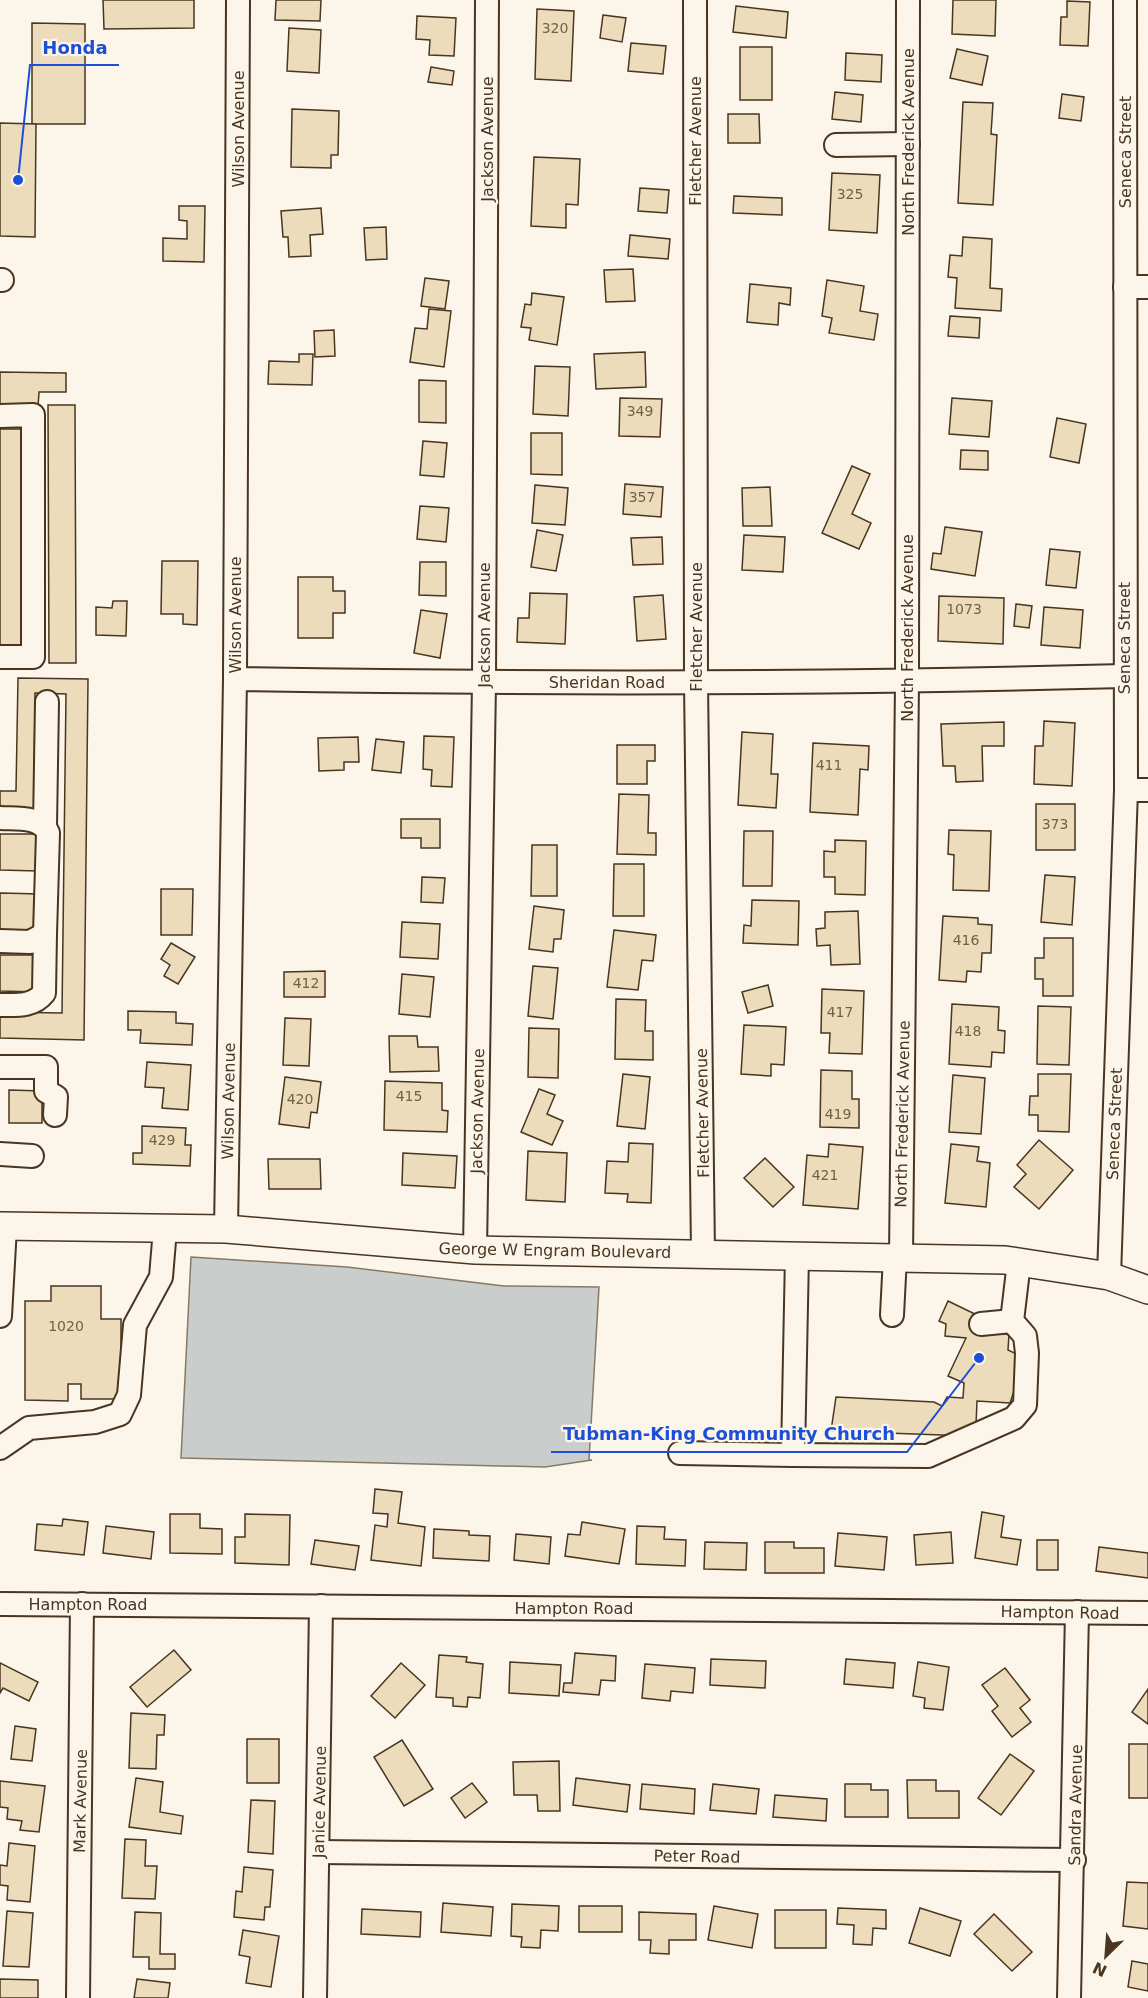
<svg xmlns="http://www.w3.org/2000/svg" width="1148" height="1998" font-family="'DejaVu Sans',sans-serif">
  <rect width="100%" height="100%" fill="#fbf6e9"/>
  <path fill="#c9cecd" stroke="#887966" stroke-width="1.5" d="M191 1257 347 1267 504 1286 599 1287 589 1460H592L545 1467 181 1458Z"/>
  <g fill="#ecdcbc" stroke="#4a3520" stroke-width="1.5">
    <path d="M103 0H194V28L104 29Z"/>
    <path d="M276 0H321L320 21 275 20Z"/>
    <path d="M953 0H996L995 36 952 34Z"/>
    <path d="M1067 1 1090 2 1088 46 1060 45 1061 17H1067Z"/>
    <path d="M736 6 788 12 786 38 733 32Z"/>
    <path d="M537 9 574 11 571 81 535 79Z"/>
    <path d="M603 15 626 18 622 42 600 38Z"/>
    <path d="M417 16 456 18 454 56 429 55 430 40 416 39Z"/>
    <path d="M32 23 85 24V124H32Z"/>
    <path d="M289 28 321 30 319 73 287 71Z"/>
    <path d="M631 43 666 46 663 74 628 71Z"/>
    <rect x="740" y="47" width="32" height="53"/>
    <path d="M957 49 988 56 982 85 950 78Z"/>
    <path d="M846 53 882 55 881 82 845 80Z"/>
    <path d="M431 67 454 71 452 85 428 82Z"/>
    <path d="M835 92 863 95 861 122 832 119Z"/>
    <path d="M1062 94 1084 97 1081 121 1059 118Z"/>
    <path d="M963 102 993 103 991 134 997 135 993 205 958 203Z"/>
    <path d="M292 109 339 111 338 155H331V168L291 167Z"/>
    <path d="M728 114H759L760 143H728Z"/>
    <path d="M0 123 36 124 35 237 0 236Z"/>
    <path d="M534 157 580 159 578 205 566 204V228L531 226Z"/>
    <path d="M832 173 880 175 877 233 829 230Z"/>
    <path d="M640 188 669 190 667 213 638 211Z"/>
    <path d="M734 196 782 198V215L733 213Z"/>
    <path d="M179 206H205L204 262 163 261V238L187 239V221L179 220Z"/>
    <path d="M321 208 323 234 310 235 311 256 289 257 288 237H283L281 211Z"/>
    <path d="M386 227 387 259 366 260 364 228Z"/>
    <path d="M630 235 670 239 668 259 628 256Z"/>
    <path d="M963 237 992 239 990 288 1002 289 1001 311 955 308 957 278 948 277 950 255 962 256Z"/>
    <path d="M633 269 635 301 606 302 604 270Z"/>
    <path d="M425 278 449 281 445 309 421 306Z"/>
    <path d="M827 280 864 286 860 311 878 314 874 340 829 333 832 318 822 316Z"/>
    <path d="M750 284 791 288 790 305 779 303 778 325 747 322Z"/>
    <path d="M532 293 564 297 557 345 529 340 531 328 521 327 525 304 531 305Z"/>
    <path d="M429 309 451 311 444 367 410 362 415 328 427 329Z"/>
    <path d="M950 316 980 318 979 338 948 336Z"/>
    <path d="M334 330 335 356 315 357 314 331Z"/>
    <path d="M645 352 646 387 596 389 594 354Z"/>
    <path d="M299 354H313L312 385 268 384 269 361 299 362Z"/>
    <path d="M535 366 570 367 568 416 533 414Z"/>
    <path d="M0 372 66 373V392H39L38 407 0 406Z"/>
    <path d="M419 380 446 381V423L419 422Z"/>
    <path d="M620 398 662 399 660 437 619 436Z"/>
    <path d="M952 398 992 401 989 437 949 434Z"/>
    <path d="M48 405H75L76 663H49Z"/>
    <path d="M1057 418 1086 424 1079 463 1050 457Z"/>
    <path d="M0 429H24L23 645H0Z"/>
    <path d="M531 433H562V475L531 474Z"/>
    <path d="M423 441 447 443 444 477 420 475Z"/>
    <path d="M961 450 988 451V470L960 469Z"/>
    <path d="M852 466 870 474 852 514 871 523 859 549 822 533Z"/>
    <path d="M625 484 663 487 661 517 623 514Z"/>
    <path d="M535 485 568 488 565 525 532 523Z"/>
    <path d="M770 487 772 526H743L742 488Z"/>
    <path d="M420 506 449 508 446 542 417 539Z"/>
    <path d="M945 527 982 532 975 576 931 569 933 553 941 554Z"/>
    <path d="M537 530 563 535 556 571 531 567Z"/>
    <path d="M744 535 785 537 783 572 742 570Z"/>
    <path d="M662 537 663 564 633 565 631 538Z"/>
    <path d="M1050 549 1080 552 1076 588 1046 585Z"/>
    <path d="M162 561H198L197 625 183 624V614H161Z"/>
    <path d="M420 562H446V596L419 595Z"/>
    <path d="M298 577H333V591H345V613H333V638H298Z"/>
    <path d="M530 593 567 594 565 644 517 642 518 618H529Z"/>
    <path d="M663 595 666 639 637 641 634 597Z"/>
    <path d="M939 596 1004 598 1003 644 938 641Z"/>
    <path d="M113 601H127L126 636 96 635V607L112 608Z"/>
    <path d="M1016 604 1032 606 1029 628 1014 626Z"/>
    <path d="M1044 607 1083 610 1080 648 1041 645Z"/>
    <path d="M421 610 447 614 440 658 414 653Z"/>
    <path d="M18 678 88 679 84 1040 0 1038V1012L62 1013 66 694 35 693 34 809 0 808V791H16Z"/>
    <path d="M1044 721 1075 723 1072 786 1034 784 1035 746H1043Z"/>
    <path d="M1004 722V746H982L983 781 956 782 955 766H943L941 724Z"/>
    <path d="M742 732 773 734 771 774H778L776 808 738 805Z"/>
    <path d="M424 736 454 737 452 787 431 786 432 770 423 769Z"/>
    <path d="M358 737 359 762H344V770L319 771 318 738Z"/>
    <path d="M376 739 404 742 401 773 372 770Z"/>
    <path d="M813 743 869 746 868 770 860 769 858 815 810 812Z"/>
    <path d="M617 745H655V761H647V784H617Z"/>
    <path d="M619 794 649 795 648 833H656V855L617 854Z"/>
    <rect x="1036" y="804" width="39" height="46"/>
    <path d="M401 819H440V848H421V838H401Z"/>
    <path d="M949 830 991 831 989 891 953 890 954 855 948 854Z"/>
    <path d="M744 831H773L772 886H743Z"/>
    <path d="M0 834H39L38 871 0 870Z"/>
    <path d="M835 840 866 841 865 895 835 894V877H824V851L835 852Z"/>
    <path d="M532 845H557V896H531Z"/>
    <path d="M614 864H644V916H613Z"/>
    <path d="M1045 875 1075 877 1072 925 1041 922Z"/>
    <path d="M422 877 445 878 443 903 421 902Z"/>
    <path d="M161 889H193L192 935H161Z"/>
    <path d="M0 893 40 894V930H0Z"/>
    <path d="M752 900 799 901 798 945 743 943 744 925 751 926Z"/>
    <path d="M534 906 564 910 561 939H554L553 952 529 949Z"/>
    <path d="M858 911 860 964 831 965 830 945 817 946 816 929 825 928V912Z"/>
    <path d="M943 916 978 918V924L992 925 991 953H982L981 972 967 971 966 982 939 980Z"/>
    <path d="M402 922 440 924 438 959 400 957Z"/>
    <path d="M614 930 656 935 653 961 642 960 638 990 607 987Z"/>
    <path d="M1044 938H1073V996H1043V979H1035V958H1044Z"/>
    <path d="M171 943 195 957 178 984 164 976 170 965 161 959Z"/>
    <path d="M0 955H39V992L0 991Z"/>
    <path d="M533 966 558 968 553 1019 528 1016Z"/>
    <path d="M325 971V997H284V972Z"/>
    <path d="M402 974 434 977 430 1017 399 1014Z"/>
    <path d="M768 985 773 1006 748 1013 742 992Z"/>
    <path d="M822 989 864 991 862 1054 829 1053 830 1033H821Z"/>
    <path d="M616 999 646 1000 645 1031H653V1060L615 1059Z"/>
    <path d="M952 1004 999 1007 998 1030 1005 1031 1004 1053 992 1052 991 1067 949 1064Z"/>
    <path d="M1038 1006 1071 1007 1069 1065 1037 1064Z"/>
    <path d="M128 1011 176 1012V1023L193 1024 192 1045 140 1043 141 1030H128Z"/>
    <path d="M285 1018 311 1019 309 1066 283 1065Z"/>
    <path d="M744 1025 786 1027 784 1065 771 1064V1076L741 1074Z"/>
    <path d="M529 1028 559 1029 558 1078 528 1077Z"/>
    <path d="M389 1036H417L418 1047H438L439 1071 390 1072Z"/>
    <path d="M147 1062 191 1065 188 1110 162 1108 164 1088 145 1087Z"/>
    <path d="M821 1070 852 1071V1099H859V1128L820 1127Z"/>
    <path d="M623 1074 650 1077 645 1129 617 1126Z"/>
    <path d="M1038 1074H1071L1069 1132 1038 1131V1115H1029L1030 1096H1038Z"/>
    <path d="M953 1075 985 1078 981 1134 949 1132Z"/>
    <path d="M285 1077 321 1082 317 1113 311 1112 309 1128 279 1124Z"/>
    <path d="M385 1081 442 1083V1110L448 1111 447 1132 384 1130Z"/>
    <path d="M539 1089 555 1095 547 1114 563 1121 552 1145 521 1132Z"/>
    <path d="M9 1090 42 1091V1123H9Z"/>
    <path d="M142 1126 186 1128 185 1145H191L190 1166 133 1164V1153H142Z"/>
    <path d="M1039 1140 1073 1170 1039 1209 1014 1187 1026 1174 1017 1165Z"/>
    <path d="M629 1143 653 1144 651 1203 627 1202 628 1194 605 1193 607 1161 628 1162Z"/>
    <path d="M829 1144 863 1147 858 1209 803 1205 807 1155 828 1157Z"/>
    <path d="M951 1144 979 1147 977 1161 990 1163 986 1207 945 1203Z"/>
    <path d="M528 1151 567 1153 565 1202 526 1200Z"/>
    <path d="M403 1153 457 1156 455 1188 402 1185Z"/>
    <path d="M765 1158 794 1187 773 1207 744 1178Z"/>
    <path d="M268 1159H320L321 1189H269Z"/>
    <path d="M51 1286H101V1319H121V1399H81V1384H68V1401L25 1400V1301H51Z"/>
    <path d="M948 1301 979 1316 978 1332 1009 1334 1008 1350 1025 1358 1010 1403 977 1401 976 1425 970 1436 831 1431 836 1397 934 1402 942 1406 947 1397 963 1398 964 1383 948 1376 966 1338 945 1336 946 1324 939 1321Z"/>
    <path d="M375 1489 402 1492 398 1523 425 1527 421 1566 371 1560 375 1525 387 1527 388 1514 373 1513Z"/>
    <path d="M982 1512 1004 1516 1001 1537 1021 1540 1017 1565 975 1558Z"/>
    <path d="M170 1514H200V1528L222 1529V1554L170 1553Z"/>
    <path d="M245 1514 290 1515 289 1565 235 1563V1537H245Z"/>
    <path d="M63 1519 88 1522 84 1555 35 1550 37 1524 62 1526Z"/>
    <path d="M582 1522 625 1529 619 1564 565 1556 568 1534 580 1535Z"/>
    <path d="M106 1526 154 1532 151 1559 103 1553Z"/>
    <path d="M637 1526 665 1527 664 1539 686 1540 685 1566 636 1564Z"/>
    <path d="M434 1529 469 1531V1535L490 1536 489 1561 433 1558Z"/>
    <path d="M951 1532 953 1563 916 1565 914 1535Z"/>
    <path d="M838 1533 887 1537 884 1570 835 1566Z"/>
    <path d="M516 1534 551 1537 549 1564 514 1560Z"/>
    <path d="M315 1540 359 1546 355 1570 311 1564Z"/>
    <rect x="1037" y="1540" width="21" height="30"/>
    <path d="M705 1542 747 1543 746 1570 704 1569Z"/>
    <path d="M765 1542H794V1548H824V1573H765Z"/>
    <path d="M1099 1547 1148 1553V1578L1096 1571Z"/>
    <path d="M174 1650 191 1670 147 1707 130 1687Z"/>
    <path d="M575 1653 616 1656 615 1681 601 1680 599 1695 563 1692 564 1683H572Z"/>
    <path d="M439 1655 467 1657 466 1662 483 1664 480 1698 468 1697 467 1707 453 1706V1698L436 1697Z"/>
    <path d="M711 1659 766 1661 765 1688 710 1685Z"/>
    <path d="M846 1659 895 1663 893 1688 844 1684Z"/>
    <path d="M510 1662 561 1665 559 1696 509 1693Z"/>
    <path d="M918 1662 949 1667 943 1710 924 1708 925 1698 913 1696Z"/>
    <path d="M0 1663 38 1682 29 1701 3 1688 0 1693Z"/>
    <path d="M401 1663 425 1685 395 1718 371 1696Z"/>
    <path d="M645 1664 695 1668 693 1693 671 1691 670 1701 642 1698Z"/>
    <path d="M1005 1668 1030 1700 1020 1708 1031 1722 1012 1737 992 1711 998 1706 982 1685Z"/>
    <path d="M1148 1689V1724L1132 1712Z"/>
    <path d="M131 1713 165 1715 164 1735H157L156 1769 129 1768Z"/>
    <path d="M15 1726 36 1729 32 1761 11 1759Z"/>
    <rect x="247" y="1739" width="32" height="44"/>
    <path d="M402 1740 433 1789 404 1806 374 1757Z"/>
    <rect x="1129" y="1744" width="19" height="54"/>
    <path d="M1010 1754 1034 1771 1001 1815 978 1798Z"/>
    <path d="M559 1761 560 1811H538L537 1795H514L513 1762Z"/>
    <path d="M136 1778 163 1782 160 1812 183 1816 181 1834 129 1827Z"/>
    <path d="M576 1778 630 1785 627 1812 573 1805Z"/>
    <path d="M907 1780H936V1791H959V1818H908Z"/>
    <path d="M0 1781 45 1786 39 1832 20 1830 22 1821 7 1819 8 1808 0 1807Z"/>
    <path d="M472 1783 487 1802 465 1818 451 1798Z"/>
    <path d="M642 1784 695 1789 694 1814 640 1809Z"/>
    <path d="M713 1784 759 1789 756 1814 710 1810Z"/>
    <path d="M845 1784H871V1790H888V1817H845Z"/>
    <path d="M775 1795 827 1799 826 1821 773 1817Z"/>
    <path d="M251 1800 275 1801 273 1854 248 1852Z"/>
    <path d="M125 1839 146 1840 145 1866H157L155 1899 122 1898Z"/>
    <path d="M9 1843 35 1846 30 1902 7 1900 8 1886 0 1885V1865L7 1866Z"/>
    <path d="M244 1867 273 1870 270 1907H265L264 1920 234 1917 236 1891 242 1892Z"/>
    <path d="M1127 1882 1148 1883V1929L1123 1926Z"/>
    <path d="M443 1903 493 1907 491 1936 441 1932Z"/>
    <path d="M512 1904 559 1906 558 1931 541 1930 540 1948 521 1947 522 1937 511 1936Z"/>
    <rect x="579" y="1906" width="43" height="26"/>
    <path d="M714 1906 758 1914 752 1948 708 1940Z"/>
    <path d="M838 1908 886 1910V1929L873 1928 872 1945 853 1944 854 1925 837 1924Z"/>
    <path d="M920 1908 961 1921 950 1956 909 1943Z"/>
    <path d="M362 1909 421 1912 420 1937 361 1934Z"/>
    <rect x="775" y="1910" width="51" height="38"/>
    <path d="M7 1911 33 1913 29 1967 3 1966Z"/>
    <path d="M135 1912 161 1913 160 1954H175V1969H149V1957H133Z"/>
    <path d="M639 1912 696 1914V1940H669V1954L650 1953 651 1940H639Z"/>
    <path d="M994 1914 1032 1952 1012 1971 974 1934Z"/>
    <path d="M243 1930 279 1936 271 1987 246 1983 250 1957 239 1955Z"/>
    <path d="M1132 1961 1148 1964V1991L1128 1987Z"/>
    <path d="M0 1979 38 1980V1998H0Z"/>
    <path d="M137 1979 170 1983 168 1998H134Z"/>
  </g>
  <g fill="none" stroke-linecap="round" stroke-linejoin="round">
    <g stroke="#4a3520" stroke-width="26">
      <g id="minor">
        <path d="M695 0 696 682 703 1253"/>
        <path d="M836 145 908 144"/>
        <path d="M0 280H2"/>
        <path d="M1125 287H1148"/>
        <path d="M0 416 33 415V657H0"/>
        <path d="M235 679C531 684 827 684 1124 676"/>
        <path d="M1126 790H1148"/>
        <path d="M0 818C16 819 41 816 48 833L45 934 30 942 0 941"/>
        <path d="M45 826 47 702"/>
        <path d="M0 1005C16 1005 33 1007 44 993L45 934"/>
        <path d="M0 1067H46V1091L56 1097 55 1115"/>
        <path d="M0 1154 32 1156"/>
        <path d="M226 1229 235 679 238 0"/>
        <path d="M475 1250 484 683 487 0"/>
        <path d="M901 1257 907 682 908 0"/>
        <path d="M1109 1276 1126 790 1125 0"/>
        <path d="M892 1315 895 1257"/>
        <path d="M0 1316 5 1227"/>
        <path d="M981 1324 1012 1321"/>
        <path d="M0 1448 29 1428 95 1422 120 1414 129 1395 135 1325 161 1277 165 1229"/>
        <path d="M680 1453 793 1455 797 1255"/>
        <path d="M793 1455 928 1456 1014 1418 1025 1405 1027 1353 1025 1336 1012 1321 1019 1262"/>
        <path d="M0 1604 1148 1613"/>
        <path d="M319 1852 1074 1860"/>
        <path d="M78 1998 82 1604"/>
        <path d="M315 1998 321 1606"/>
        <path d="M1069 1998 1077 1612"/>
      </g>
    </g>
    <g stroke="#4a3520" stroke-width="30">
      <path id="major" d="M0 1226 226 1229 475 1250 1005 1260 1109 1276 1148 1290"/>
    </g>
    <use href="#minor" stroke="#fbf6e9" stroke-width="22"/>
    <use href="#major" stroke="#fbf6e9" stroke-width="27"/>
  </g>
  <g text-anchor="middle" stroke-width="4.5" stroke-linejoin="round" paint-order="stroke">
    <g font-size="14" fill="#725f47">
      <text x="555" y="33">320</text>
      <text x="850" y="199">325</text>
      <text x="640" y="416">349</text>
      <text x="642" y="502">357</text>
      <text x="964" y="614">1073</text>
      <text x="829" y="770">411</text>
      <text x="1055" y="829">373</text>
      <text x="966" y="945">416</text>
      <text x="306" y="988">412</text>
      <text x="840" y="1017">417</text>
      <text x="968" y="1036">418</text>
      <text x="409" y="1101">415</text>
      <text x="300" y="1104">420</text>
      <text x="838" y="1119">419</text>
      <text x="162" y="1145">429</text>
      <text x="825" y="1180">421</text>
      <text x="66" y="1331">1020</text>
    </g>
    <g font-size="16" fill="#4a3520" stroke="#fbf6e9">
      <text transform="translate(238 129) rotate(-90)" y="6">Wilson Avenue</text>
      <text transform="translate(487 139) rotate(-90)" y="6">Jackson Avenue</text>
      <text transform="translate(695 141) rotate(-90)" y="6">Fletcher Avenue</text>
      <text transform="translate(908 142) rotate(-90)" y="6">North Frederick Avenue</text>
      <text transform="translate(1125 152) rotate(-90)" y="6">Seneca Street</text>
      <text transform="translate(235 615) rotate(-90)" y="6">Wilson Avenue</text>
      <text transform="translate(484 625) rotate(-90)" y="6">Jackson Avenue</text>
      <text transform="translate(696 627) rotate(-90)" y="6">Fletcher Avenue</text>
      <text transform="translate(907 628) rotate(-90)" y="6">North Frederick Avenue</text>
      <text transform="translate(1124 638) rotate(-90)" y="6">Seneca Street</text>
      <text x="607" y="688">Sheridan Road</text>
      <text transform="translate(228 1101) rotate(-89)" y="6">Wilson Avenue</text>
      <text transform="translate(477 1111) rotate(-89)" y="6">Jackson Avenue</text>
      <text transform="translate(702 1113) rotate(-91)" y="6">Fletcher Avenue</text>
      <text transform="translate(902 1114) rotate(-89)" y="6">North Frederick Avenue</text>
      <text transform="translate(1114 1124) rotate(-88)" y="6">Seneca Street</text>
      <text transform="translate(555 1250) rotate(1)" y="6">George W Engram Boulevard</text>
      <text x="88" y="1610">Hampton Road</text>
      <text x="574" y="1614">Hampton Road</text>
      <text transform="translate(1060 1612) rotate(1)" y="6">Hampton Road</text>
      <text transform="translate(80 1801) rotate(-89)" y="6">Mark Avenue</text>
      <text transform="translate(319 1802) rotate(-89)" y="6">Janice Avenue</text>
      <text transform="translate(1075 1805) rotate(-89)" y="6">Sandra Avenue</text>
      <text transform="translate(697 1856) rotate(1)" y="6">Peter Road</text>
    </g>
  </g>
  <path fill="none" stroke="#1d4ed8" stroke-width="2" d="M18 180L30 65H119M979 1358L907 1452H551"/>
  <g fill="#1d4ed8" stroke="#fbf6e9" stroke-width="2">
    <circle cx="18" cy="180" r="6"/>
    <circle cx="979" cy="1358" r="6"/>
  </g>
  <g font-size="18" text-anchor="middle" font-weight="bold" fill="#1d4ed8" stroke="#fbf6e9" stroke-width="4.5" stroke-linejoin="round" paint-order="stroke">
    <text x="75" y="54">Honda</text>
    <text x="729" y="1440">Tubman-King Community Church</text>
  </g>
  <g transform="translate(1106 1956) rotate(205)" stroke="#fbf6e9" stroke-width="4.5" paint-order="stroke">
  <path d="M0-4.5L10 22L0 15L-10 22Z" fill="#4a3520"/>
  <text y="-9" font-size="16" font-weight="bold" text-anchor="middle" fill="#4a3520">N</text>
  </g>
</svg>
